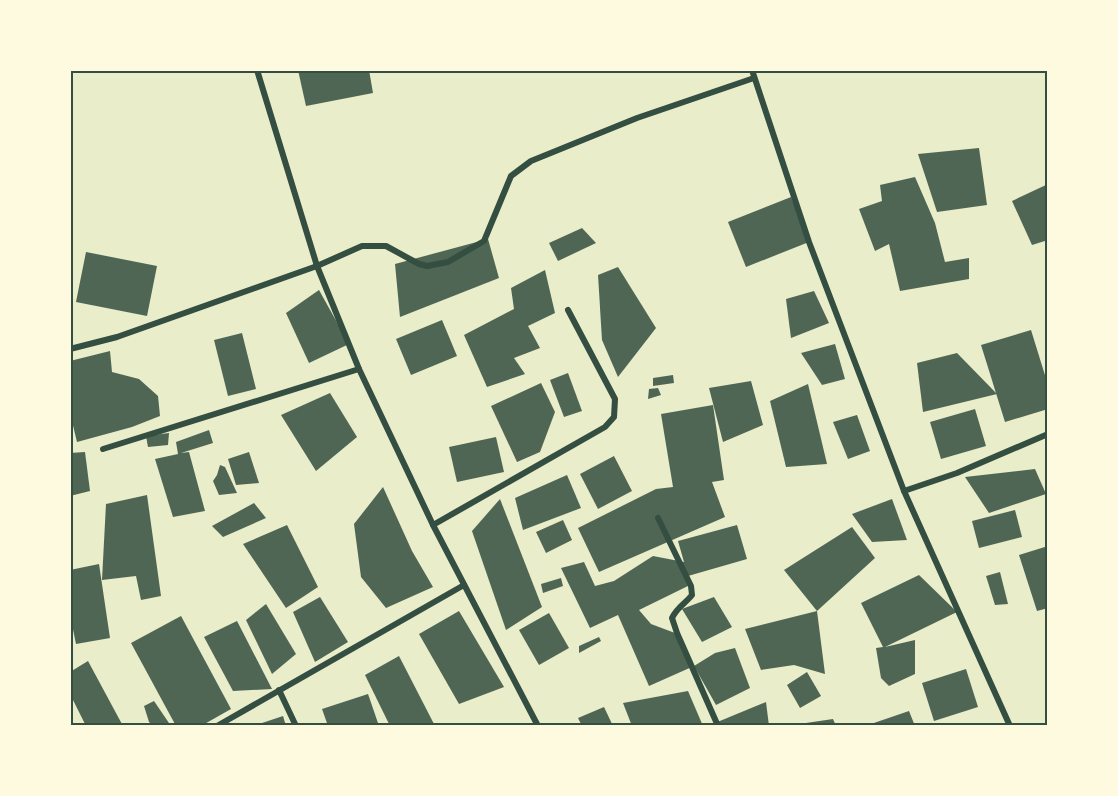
<svg xmlns="http://www.w3.org/2000/svg" width="1118" height="796" font-family="'DejaVu Sans',sans-serif">
  <rect width="100%" height="100%" fill="#e9edc9"/>
  <g fill="#4f6655">
    <path d="M298 70H369L373 93 306 106Z"/>
    <path d="M979 148 987 205 937 212 918 154Z"/>
    <path d="M915 177 935 223 945 262 969 258V279L900 291 889 244 875 251 859 209 882 201 880 185Z"/>
    <path d="M1048 184V240L1032 245 1012 201Z"/>
    <path d="M791 197 809 242 746 267 728 222Z"/>
    <path d="M582 228 596 243 558 261 549 243Z"/>
    <path d="M488 239 499 278 400 317 395 264Z"/>
    <path d="M86 252 157 266 147 316 76 302Z"/>
    <path d="M618 267 656 328 618 377 602 340 598 275Z"/>
    <path d="M545 270 555 313 528 326 540 348 514 358 525 374 487 387 464 335 514 309 511 288Z"/>
    <path d="M319 290 349 344 309 363 286 313Z"/>
    <path d="M814 291 829 323 791 338 786 299Z"/>
    <path d="M442 320 457 356 411 375 396 339Z"/>
    <path d="M1031 330 1048 385V409L1005 422 981 345Z"/>
    <path d="M242 333 256 389 228 396 214 340Z"/>
    <path d="M835 344 845 379 822 385 801 353Z"/>
    <path d="M110 351 112 372 139 379 158 396 160 416 132 427 77 442 70 413V361Z"/>
    <path d="M957 353 997 394 923 412 917 363Z"/>
    <path d="M568 373 582 411 564 417 550 380Z"/>
    <path d="M673 375 674 383 653 386V378Z"/>
    <path d="M751 381 763 425 723 442 709 388Z"/>
    <path d="M541 383 555 412 540 452 517 462 491 406Z"/>
    <path d="M808 384 827 464 786 467 770 401Z"/>
    <path d="M658 388 661 395 648 399 649 389Z"/>
    <path d="M330 393 357 437 316 471 281 415Z"/>
    <path d="M713 405 724 480 712 482 725 517 599 572 578 528 656 489 673 487 661 414Z"/>
    <path d="M975 409 986 446 941 459 930 422Z"/>
    <path d="M857 415 870 451 848 459 833 422Z"/>
    <path d="M209 430 213 443 181 453 189 452 205 511 173 517 155 459 178 454 176 442Z"/>
    <path d="M169 433 168 445 148 447 146 436Z"/>
    <path d="M496 437 504 472 457 482 449 447Z"/>
    <path d="M85 452 90 491 70 496V453Z"/>
    <path d="M249 452 259 483 236 485 228 459Z"/>
    <path d="M614 456 632 491 598 509 580 474Z"/>
    <path d="M220 465 225 467 237 493 219 495 213 481 217 475Z"/>
    <path d="M1035 469 1046 494 989 513 965 477Z"/>
    <path d="M567 475 581 508 523 530 515 498Z"/>
    <path d="M383 487 412 551 433 587 386 608 361 577 354 524Z"/>
    <path d="M147 495 161 596 141 600 136 576 102 580 106 504Z"/>
    <path d="M500 499 542 607 506 630 472 531Z"/>
    <path d="M892 499 907 540 872 542 852 514Z"/>
    <path d="M254 503 266 518 223 537 212 526Z"/>
    <path d="M1015 510 1022 537 979 548 972 521Z"/>
    <path d="M563 520 572 540 546 553 536 532Z"/>
    <path d="M287 525 318 587 286 608 243 544Z"/>
    <path d="M737 525 747 559 688 576 690 585 639 610 651 624 675 633 694 666 649 686 618 615 590 628 561 568 584 562 595 586 614 581 653 556 684 562 678 541Z"/>
    <path d="M852 527 875 558 817 611 784 570Z"/>
    <path d="M1048 546V608L1037 611 1019 555Z"/>
    <path d="M99 564 110 638 76 644 70 615V570Z"/>
    <path d="M1000 572 1008 604 995 605 986 576Z"/>
    <path d="M919 575 957 612 885 647 915 640V674L889 686 881 678 876 648 883 647 861 603Z"/>
    <path d="M561 578 563 586 543 593 541 584Z"/>
    <path d="M320 597 348 642 315 662 293 612Z"/>
    <path d="M714 597 732 627 702 642 682 609Z"/>
    <path d="M266 604 296 654 272 674 246 620Z"/>
    <path d="M459 611 504 687 459 704 419 634Z"/>
    <path d="M817 611 825 674 794 665 761 670 745 629Z"/>
    <path d="M549 613 569 648 539 665 519 630Z"/>
    <path d="M181 616 231 709 201 726H176L131 643Z"/>
    <path d="M237 621 272 689 233 691 204 637Z"/>
    <path d="M599 637 601 641 579 653V646Z"/>
    <path d="M735 648 750 688 716 705 694 666 715 653Z"/>
    <path d="M399 656 434 724 390 726 365 675Z"/>
    <path d="M88 661 123 726H86L70 694V672Z"/>
    <path d="M966 669 978 707 934 721 922 683Z"/>
    <path d="M807 672 821 696 800 708 787 685Z"/>
    <path d="M688 691 703 726H632L623 703Z"/>
    <path d="M368 694 379 726H328L322 709Z"/>
    <path d="M154 701 171 726H153L149 722 144 706Z"/>
    <path d="M766 702 769 726H716L715 723Z"/>
    <path d="M604 707 613 726H582L578 718Z"/>
    <path d="M909 711 915 726H868V725Z"/>
    <path d="M283 716 286 726H256V725Z"/>
    <path d="M833 719 836 726H799V724Z"/>
  </g>
  <g fill="none" stroke-linecap="round" stroke-linejoin="round">
    <g stroke="#344e41" stroke-width="6">
      <path d="M257 70 317 266 359 369 433 525 538 726"/>
      <path d="M752 70 809 242 904 491 1010 726"/>
      <path d="M70 349 117 337 317 266 362 246H386L419 264 427 266 448 262 484 241 511 176 531 161 637 118 754 78"/>
      <path d="M103 449 359 369"/>
      <path d="M904 491 957 473 1048 434"/>
      <path d="M658 518 691 586 692 595C685 604 677 607 672 618L677 633 718 726"/>
      <path d="M433 525 605 427 614 417 615 399 568 310"/>
      <path d="M279 690 296 726"/>
      <path d="M217 726 464 585"/>
    </g>
  </g>
  <rect width="1118" height="796" fill="none" stroke="#fefae0" stroke-width="144"/>
  <rect x="72" y="72" width="974" height="652" fill="none" stroke="#344e41" stroke-width="2"/>
</svg>
